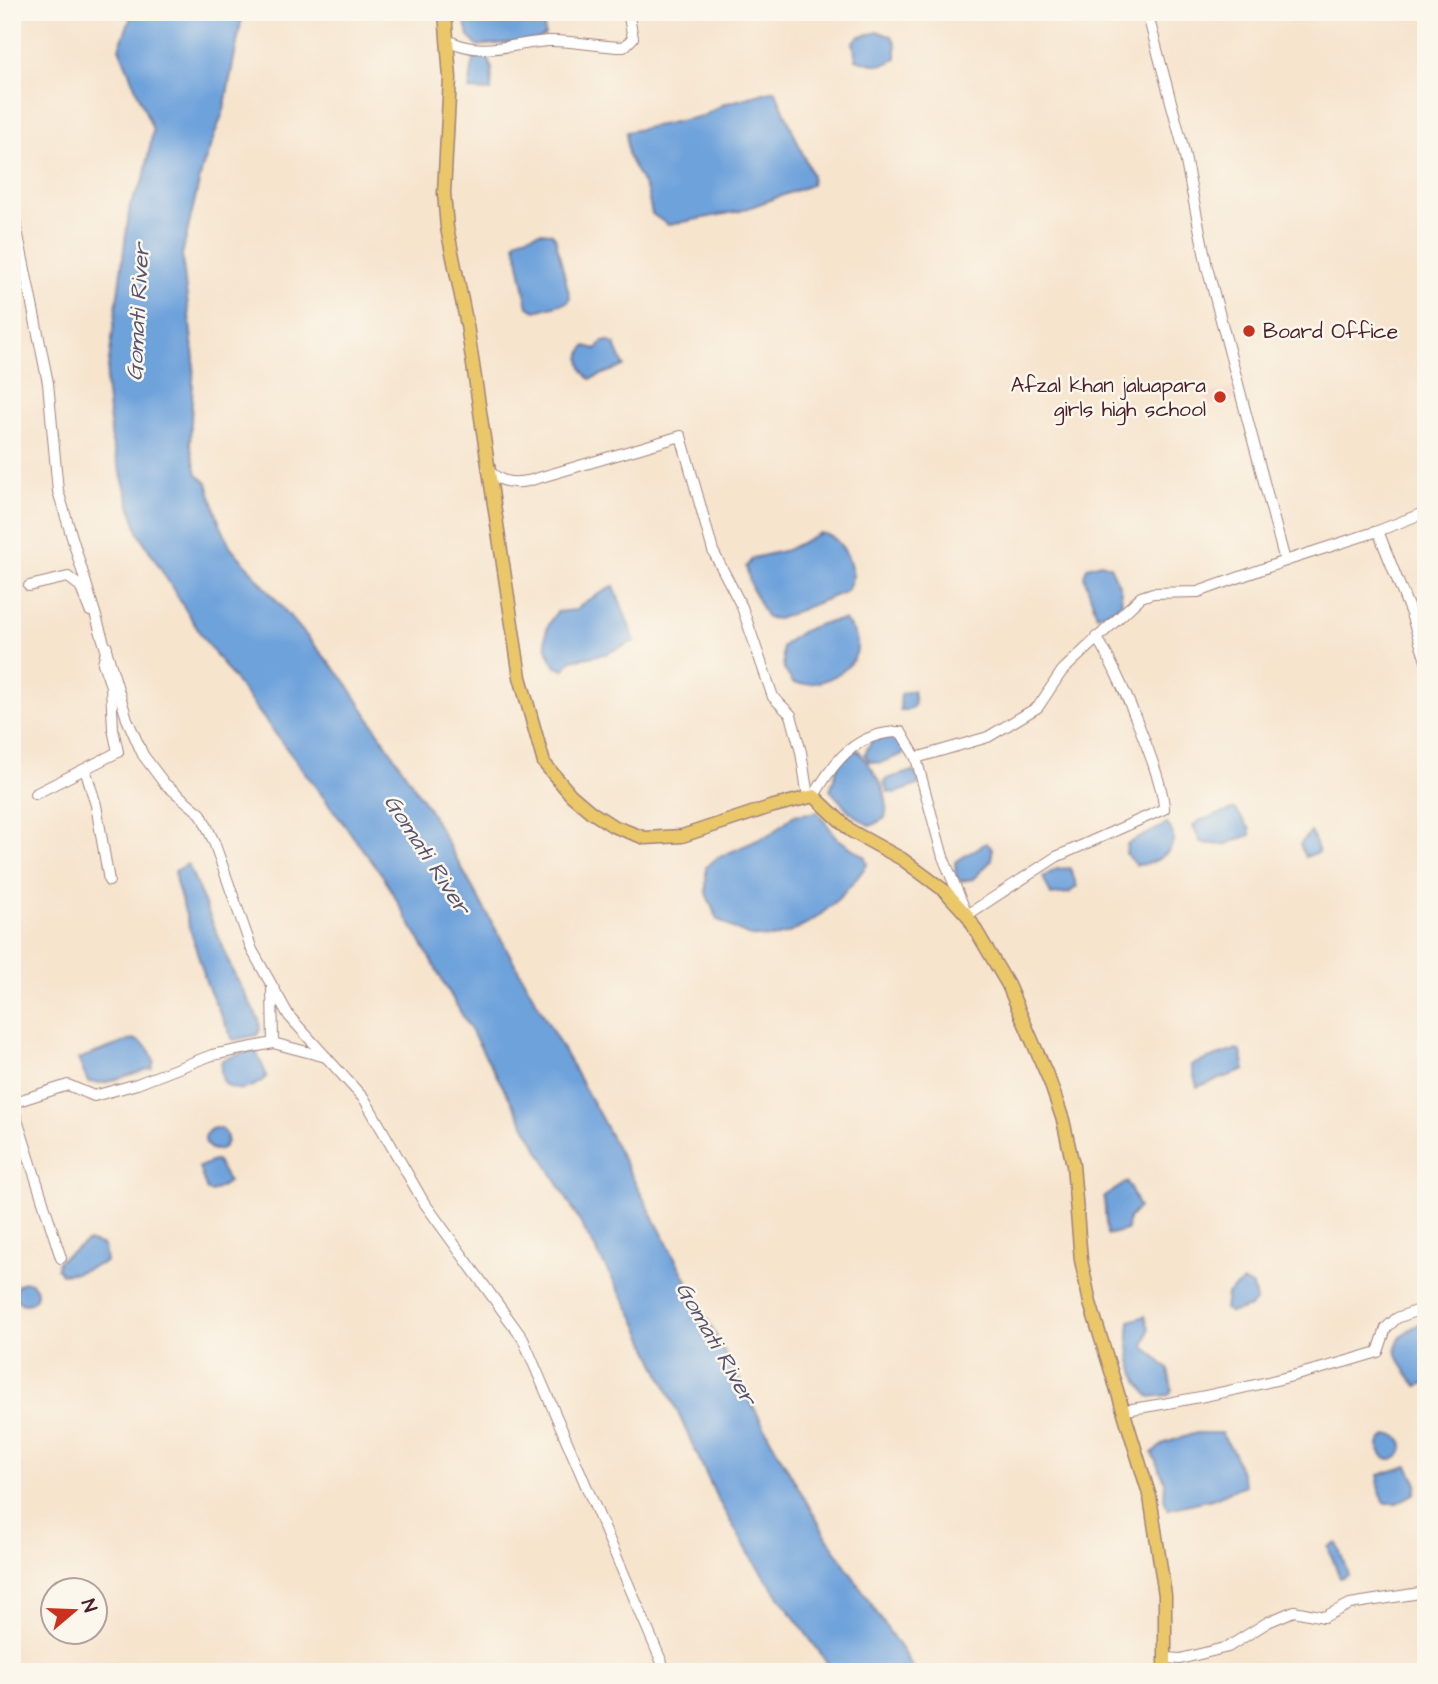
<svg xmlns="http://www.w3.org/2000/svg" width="1438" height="1684" font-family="'Architects Daughter',sans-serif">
  <rect width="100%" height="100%" fill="#fbf7ec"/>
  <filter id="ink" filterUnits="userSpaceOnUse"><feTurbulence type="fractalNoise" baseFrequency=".0143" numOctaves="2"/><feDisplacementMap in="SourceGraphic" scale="14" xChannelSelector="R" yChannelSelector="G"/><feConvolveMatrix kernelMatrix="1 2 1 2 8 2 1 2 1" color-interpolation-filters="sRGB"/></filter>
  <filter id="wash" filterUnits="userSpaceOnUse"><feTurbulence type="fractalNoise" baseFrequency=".00686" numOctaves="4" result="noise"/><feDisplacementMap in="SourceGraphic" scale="28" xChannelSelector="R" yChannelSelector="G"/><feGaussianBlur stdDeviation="1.57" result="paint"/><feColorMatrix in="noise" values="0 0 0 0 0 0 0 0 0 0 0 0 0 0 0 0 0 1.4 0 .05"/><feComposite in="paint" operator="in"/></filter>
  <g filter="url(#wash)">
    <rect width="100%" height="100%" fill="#f6e4cd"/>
    <path fill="#f6d2c4" d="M1232 388 1235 399 1209 406 1205 395Z"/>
    <g fill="#6ea2db" stroke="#5c6083" stroke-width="2">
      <path d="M133 12H243L224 110 202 169 182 255 194 359 190 444 197 474 207 483 219 522 230 546 345 681 428 808 600 1116 771 1440 828 1539 916 1672H834L754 1562 717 1498 634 1317 383 876 203 638 138 532 112 443 106 383 130 205 144 179 153 130 119 48Z"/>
      <path d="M463 12H543L545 35 537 40 477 46 468 36Z"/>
      <path d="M879 32 892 36 896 45V58C883 69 871 64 856 59L853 42 860 36Z"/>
      <path d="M474 55H486L492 69 491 91 469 90Z"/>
      <path d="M775 90 812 175 811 185 740 211 668 225 652 214 647 191 628 156 626 132 703 116 724 104Z"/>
      <path d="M540 232 551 233 555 237 570 298 568 302 536 311 528 307 515 243 518 239Z"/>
      <path d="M608 341 615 345 624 366 590 379C580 370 576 356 586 346L597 349 602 342Z"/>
      <path d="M820 533C840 535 850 557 853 576L847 591 778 619 767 618 752 589 746 567 753 558 787 550Z"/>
      <path d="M1101 563 1110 566 1120 587 1122 602 1115 609 1097 615 1084 576 1087 567Z"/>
      <path d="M614 586 635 641 605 654 572 660 564 670 556 667C543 647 541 630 557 612L576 610 586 601Z"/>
      <path d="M844 620C884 658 824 691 793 683L784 669 782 647C800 629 820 622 844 620Z"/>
      <path d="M913 690 915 704 909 710H900L901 694Z"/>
      <path d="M898 735 905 745 903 754 880 763 869 761 865 754 872 740Z"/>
      <path d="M858 750C873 770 892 791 885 818L870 826 850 812 830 790C840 767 831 762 858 750Z"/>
      <path d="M913 771 919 779 918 785 896 793 888 792 884 782 887 779Z"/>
      <path d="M1235 809 1250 829V835L1224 845 1201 843 1193 827 1198 821Z"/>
      <path d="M818 812 837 838 865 857 867 865C843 898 798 946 752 936 740 934 728 925 717 919L706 893V867L717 858 771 834 794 815Z"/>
      <path d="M1167 824C1186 845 1157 866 1136 865L1126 854 1127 844Z"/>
      <path d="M1311 832 1319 852 1305 857 1300 844Z"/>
      <path d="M986 843 992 848V860L973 879 961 881 956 876 955 862Z"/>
      <path d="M188 864 232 970 259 1020 260 1030 257 1035 233 1040 207 985 176 882 175 871Z"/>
      <path d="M1070 868 1077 886 1069 893 1051 895 1043 877 1057 869Z"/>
      <path d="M133 1039C145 1043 150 1049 154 1061L152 1068 104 1083 88 1082 78 1059Z"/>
      <path d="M255 1049 267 1076C248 1096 214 1095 222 1060Z"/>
      <path d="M1237 1049 1241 1052 1245 1070 1197 1087 1191 1065Z"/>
      <circle cx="216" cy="1139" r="11"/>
      <path d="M216 1160 229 1182 212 1192 207 1191 199 1167Z"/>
      <path d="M1127 1182 1139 1207 1128 1219 1127 1230 1107 1235 1104 1197Z"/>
      <path d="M88 1241 104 1246 106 1262 75 1273 61 1274 57 1268 58 1261Z"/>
      <circle cx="26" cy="1293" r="11"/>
      <path d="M1243 1282 1253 1286 1256 1301 1250 1307 1230 1313 1225 1309 1227 1294Z"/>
      <path d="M1145 1316 1149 1329 1144 1346 1168 1369 1172 1389 1169 1395 1150 1397C1130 1379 1127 1347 1130 1321Z"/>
      <path d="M1426 1321V1383L1417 1386C1392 1355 1384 1339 1426 1321Z"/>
      <path d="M1196 1433H1221L1234 1453 1245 1485 1212 1499 1168 1509 1164 1499 1165 1481 1152 1453 1165 1443Z"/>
      <circle cx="1391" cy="1447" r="12"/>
      <path d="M1408 1466 1417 1484 1415 1493 1397 1503H1385L1378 1487 1379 1475Z"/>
      <path d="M1337 1543 1348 1574 1340 1578 1328 1547Z"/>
    </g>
  </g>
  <g filter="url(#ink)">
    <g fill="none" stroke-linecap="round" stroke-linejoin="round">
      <g stroke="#a0827c" stroke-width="12">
        <g id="minor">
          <path d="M1147 12 1183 147 1207 267 1285 561 1378 531 1426 512"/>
          <path d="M448 40C480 58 515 43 548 41 573 40 599 47 624 47L633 38 628 12"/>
          <path d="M12 206 48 383 58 491 127 719 143 755 164 783 201 814 214 842 252 950 289 1016 365 1100 423 1201 523 1339 666 1672"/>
          <path d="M487 469C500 482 510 484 528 481L681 436 713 551 742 607 773 697 791 715 801 752 808 797"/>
          <path d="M1378 531 1411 614 1426 661"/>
          <path d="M29 586 68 577 80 586 90 611"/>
          <path d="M1096 637C1115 663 1164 779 1164 809L1056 857 967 915 943 857 916 758 988 737 1038 707 1062 671 1141 597 1153 593 1198 592 1285 561"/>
          <path d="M85 769 96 805 109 881"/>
          <path d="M35 794 118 752 113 729 111 686 103 663 107 647"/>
          <path d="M814 796C834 761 856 732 901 732L916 758"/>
          <path d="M273 1043 326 1057"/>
          <path d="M12 1103 68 1085 94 1096 137 1084 212 1055 273 1043 272 990"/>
          <path d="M12 1104 61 1258"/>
          <path d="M1126 1410C1211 1397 1296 1377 1378 1352L1386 1328 1397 1318 1426 1307"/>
          <path d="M1167 1658 1180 1659 1228 1647 1268 1622 1294 1611 1324 1617 1350 1604 1426 1592"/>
        </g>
      </g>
      <g stroke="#a0827c" stroke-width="15">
        <path id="major" d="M445 12 450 78 444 193 447 228 467 325 520 677 544 763 571 795 591 812 613 826 645 838 682 836 770 807 814 796 851 831 902 859 945 891 967 915 1008 985 1050 1082 1063 1120 1073 1165 1081 1260 1090 1303 1150 1497 1165 1595V1672"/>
      </g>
      <use href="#minor" stroke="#fff" stroke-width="10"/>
      <use href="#major" stroke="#eac769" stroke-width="12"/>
    </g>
  </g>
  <g fill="#c8321e" stroke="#fbf7ec" stroke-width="2.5">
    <circle cx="1249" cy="331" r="7"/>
    <circle cx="1220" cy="397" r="7"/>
  </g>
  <g text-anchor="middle" stroke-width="5" stroke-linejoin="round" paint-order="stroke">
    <g font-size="21" fill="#4a1f2b" stroke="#fbf7ec" text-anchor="start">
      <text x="1263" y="338">Board Office</text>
      <text x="1206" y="392" text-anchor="end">Afzal khan jaluapara<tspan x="1206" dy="24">girls high school</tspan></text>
    </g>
    <g font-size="23" font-style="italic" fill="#585371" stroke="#fbf7ec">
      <text transform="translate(137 312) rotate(-87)" y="8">Gomati River</text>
      <text transform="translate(428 854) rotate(57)" y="8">Gomati River</text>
      <text transform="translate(717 1343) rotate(60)" y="8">Gomati River</text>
    </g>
  </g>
  <rect width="1438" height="1684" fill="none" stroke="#fbf7ec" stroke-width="42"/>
  <g transform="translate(74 1611) rotate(71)"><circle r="33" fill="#fbf7ec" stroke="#b4a19f" stroke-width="2"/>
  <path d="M0-5L12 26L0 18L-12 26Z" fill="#c8321e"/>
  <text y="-10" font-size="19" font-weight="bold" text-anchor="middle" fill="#4a1f2b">N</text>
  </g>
</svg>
